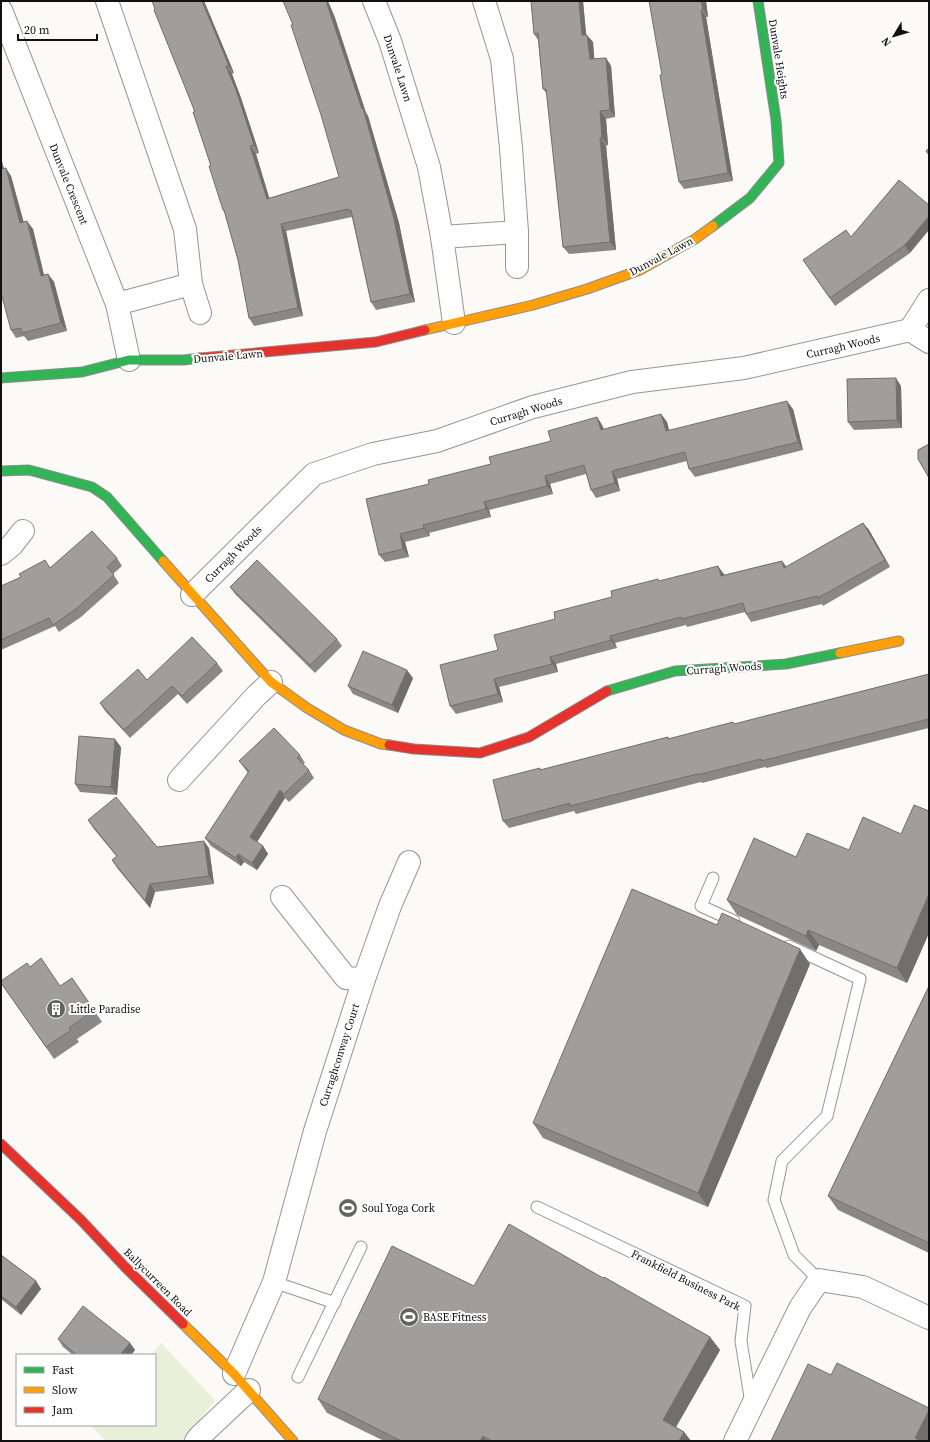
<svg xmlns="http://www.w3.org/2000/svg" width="930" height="1442" font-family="'Source Serif 4',serif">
  <rect width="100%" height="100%" fill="#fcfaf7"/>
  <path fill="#e9f0d9" d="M161 1343 215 1400 185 1441H106L92 1427 94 1425H155V1355H151Z"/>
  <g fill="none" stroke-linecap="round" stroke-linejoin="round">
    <g stroke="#979695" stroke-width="13">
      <g id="lane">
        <path d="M713 878 701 906 734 921"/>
        <path d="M789 946 860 979 827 1116 782 1161 774 1200 794 1255 819 1280"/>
        <path d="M537 1207 745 1306 741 1341 751 1403"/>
        <path d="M274 1282 335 1303"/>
        <path d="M298 1377 361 1247"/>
      </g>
    </g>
    <g stroke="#979695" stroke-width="24">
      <g id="street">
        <path d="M107 1 185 229 191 284 200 313"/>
        <path d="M374 1 390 41 429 167 442 237 454 323"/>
        <path d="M484 1 502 59 511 148 517 232V267"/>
        <path d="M1 10 117 304 129 360"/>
        <path d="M442 237 517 232"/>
        <path d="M117 304 191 284"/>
        <path d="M910 330 929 300"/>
        <path d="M1 554 12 545 23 531"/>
        <path d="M192 595 314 474 373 454 437 441 533 407 632 382 744 368 910 330 929 342"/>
        <path d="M179 780 256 696 271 682"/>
        <path d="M282 897 346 978 364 979"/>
        <path d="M234 1374 274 1282 315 1131 364 979 390 906 409 862"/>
        <path d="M196 1441 199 1437 249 1390"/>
        <path d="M735 1441 800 1308 819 1280 863 1287 929 1318"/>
      </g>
    </g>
    <g stroke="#8d8d8b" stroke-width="11">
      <g id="fast">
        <path d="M713 226 750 198 779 163 776 120 758 1"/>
        <path d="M1 378 82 372 129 360H184L200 358"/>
        <path d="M1 471 29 470 92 487 107 497 163 561"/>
        <path d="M607 691 675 671 786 664 840 653"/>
      </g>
    </g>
    <g stroke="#8d8d8b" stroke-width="11">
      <g id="slow">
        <path d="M425 330 533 305 587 289 640 270 695 239 713 226"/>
        <path d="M163 561 271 682 307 708 344 730 381 744 389 745"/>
        <path d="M840 653 899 641"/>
        <path d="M183 1324 234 1374 293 1441"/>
      </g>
    </g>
    <g stroke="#8d8d8b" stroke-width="11">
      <g id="jam">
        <path d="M200 358 376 342 425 330"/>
        <path d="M389 745 414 749 480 753 529 737 607 691"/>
        <path d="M1 1144 81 1220 125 1267 183 1324"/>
      </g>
    </g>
    <use href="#lane" stroke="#fffefe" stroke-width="11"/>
    <use href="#street" stroke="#fffefe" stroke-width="22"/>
    <use href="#fast" stroke="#30b455" stroke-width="9"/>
    <use href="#slow" stroke="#ff9f0a" stroke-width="9"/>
    <use href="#jam" stroke="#e5322d" stroke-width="9"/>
  </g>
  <g fill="#8a8886">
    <path d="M204 1 234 73 232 74 241 98 259 153 256 154 269 198 339 177 334 15 366 113 368 116 399 223 415 302 376 310 371 302 352 217 286 231 303 316 254 326 249 318 238 260 225 214 223 210 211 166 195 112 155 9Z"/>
    <path d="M531 1H583L586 35 593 42 594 59 606 58 611 66 615 117 606 119 608 145 606 146 616 250 569 254 563 247 547 94 543 89 538 40 534 34Z"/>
    <path d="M706 1 708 17H706L733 181 684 189 679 182 662 75Z"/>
    <path d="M4 169 11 176 23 222 33 229 44 275 48 274 54 282 67 331 28 341 24 336 16 338 11 330Z"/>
    <path d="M899 180 910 253 835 306 803 260 851 237Z"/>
    <path d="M901 386 902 428 854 430 848 422Z"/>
    <path d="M793 409 803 450 695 477 689 469 687 461 617 479 620 491 596 498 591 490 586 474 550 484 553 494 489 510 491 517 429 533 430 536 405 542 409 557 385 562 379 555 429 484 491 464 551 441 597 417 602 425 604 429 661 414 667 422 669 430Z"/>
    <path d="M863 523 869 530 890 567 823 606 822 604 751 622 746 614 745 612 687 627 686 625 615 643 617 648 556 664 558 672 499 687 503 702 456 714 450 706 498 650 555 619 612 597 659 581 724 574V575L782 561 786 567Z"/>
    <path d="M117 558 122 566 113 574 119 583 81 617 59 632 55 626 1 650V586L50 568Z"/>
    <path d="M230 587 337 639 342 646 315 673 235 594Z"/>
    <path d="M217 663 223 671 187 704 178 694 130 738 105 711 100 703 147 680Z"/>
    <path d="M929 674V728L767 768 765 767 702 783 701 782 576 814 574 811 509 828 503 821 541 770 668 737 669 739 735 724Z"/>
    <path d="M413 678 398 713 353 694 348 686Z"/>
    <path d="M121 747 117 795 80 792 75 784Z"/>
    <path d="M300 755 305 763 303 764 309 770 314 778 289 802 285 798 257 842 263 846 268 854 257 870 244 862 241 866 211 846 205 838 248 773 239 761Z"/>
    <path d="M929 811V933L907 983 819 945 816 951 737 915 727 900 849 850 901 834Z"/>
    <path d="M88 820 157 847 209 848 214 884 155 892 150 908 117 868 112 860 117 857 93 828Z"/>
    <path d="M810 964 708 1207 543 1138 533 1123Z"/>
    <path d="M30 967 60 986 72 978 102 1022 77 1039 79 1042 54 1059 1 983Z"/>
    <path d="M929 986V1253L838 1210 828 1196Z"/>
    <path d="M1 1255 36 1281 41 1289 21 1315 1 1299Z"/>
    <path d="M603 1278 710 1337 720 1350 676 1427 684 1432 691 1441H384L327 1413 318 1399 474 1286Z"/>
    <path d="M58 1339 130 1343 135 1350 131 1355H73L63 1347Z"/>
  </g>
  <g fill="#706f6d">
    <path d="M202 1H204L234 73 229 66Z"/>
    <path d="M326 1H328L334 15 366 113 368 116 399 223 415 302 410 294 362 109Z"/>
    <path d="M579 1H583L587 43 582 35Z"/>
    <path d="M701 1H706L708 17 703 9Z"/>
    <path d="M701 10 706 17 733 181 728 173Z"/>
    <path d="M587 35 593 42 595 67 590 59Z"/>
    <path d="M606 58 611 66 615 117 610 110Z"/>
    <path d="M226 66 232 74 241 98 259 153 254 145Z"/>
    <path d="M600 111 606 119 608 145 602 138Z"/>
    <path d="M600 138 606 146 616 250 610 242Z"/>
    <path d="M250 146 256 154 272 207 267 199Z"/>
    <path d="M1 157 6 177 1 170Z"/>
    <path d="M6 168 11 176 26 230 20 223Z"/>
    <path d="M929 216V230L910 253 905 245Z"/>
    <path d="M27 221 33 229 46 284 41 276Z"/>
    <path d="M281 224 286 231 303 316 298 308Z"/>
    <path d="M48 274 54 282 67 331 61 323Z"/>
    <path d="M896 378 901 386 902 428 897 420Z"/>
    <path d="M787 401 793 409 803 450 798 442Z"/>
    <path d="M661 414 667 422 671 439 666 431Z"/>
    <path d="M597 417 602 425 606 438 601 430Z"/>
    <path d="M612 471 617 479 620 491 615 483Z"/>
    <path d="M545 476 550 484 553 494 547 486Z"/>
    <path d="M484 502 489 510 491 517 486 509Z"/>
    <path d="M863 523 869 530 890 567 885 560Z"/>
    <path d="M423 525 429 533 430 536 424 528Z"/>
    <path d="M400 534 405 542 409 557 403 549Z"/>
    <path d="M782 561 788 569 784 568Z"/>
    <path d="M718 566 724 574 726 584 721 576Z"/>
    <path d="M610 636 615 643 617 648 611 640Z"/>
    <path d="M550 657 556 664 558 672 552 664Z"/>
    <path d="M407 670 413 678 398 713 392 705Z"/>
    <path d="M494 679 499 687 503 702 498 694Z"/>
    <path d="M115 739 121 747 117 795 111 787Z"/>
    <path d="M280 790 285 798 255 845 250 837Z"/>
    <path d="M204 841 209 848 214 884 209 876Z"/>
    <path d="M263 846 268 854 257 870 252 863Z"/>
    <path d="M238 854 244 862 241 866 236 858Z"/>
    <path d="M150 884 155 892 150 908 145 901Z"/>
    <path d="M929 894V933L907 983 897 968Z"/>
    <path d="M808 930 819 945 816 951 806 936Z"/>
    <path d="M800 949 810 964 708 1207 698 1193Z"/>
    <path d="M36 1281 41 1289 21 1315 16 1307Z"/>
    <path d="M710 1337 720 1350 672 1434 663 1420Z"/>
    <path d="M130 1343 135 1350 131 1355H120Z"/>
    <path d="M929 1410V1441H918L915 1438Z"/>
    <path d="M684 1432 691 1441H679Z"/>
    <path d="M483 1436 486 1441H480Z"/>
  </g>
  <g fill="#a09e9c" stroke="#706f6d">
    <path d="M152 1H202L229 66H226L236 90 254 145 250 146 267 199 339 177 321 115 291 25H293L283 1H326L362 109 363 108 393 215 410 294 371 302 351 210 348 211V209L281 224 298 308 249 318 238 260 224 210H223L209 166H211L193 112H195L154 10 155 9Z"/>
    <path d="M531 1H579L582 35H587L590 59 606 58 610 110 600 111 602 138H600L610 242 563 247 546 89H543L538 33 534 34Z"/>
    <path d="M649 1H701L703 9 701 10 728 173 679 182 663 93 660 75H662Z"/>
    <path d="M929 148V155L926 151Z"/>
    <path d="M6 168 20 223 27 221 41 276 48 274 61 323 22 333 21 328 11 330 1 293V169Z"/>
    <path d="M899 180 929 205V216L905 245 830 298 803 260 846 230 851 237Z"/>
    <path d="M896 378 897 420 848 422 847 379Z"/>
    <path d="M787 401 798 442 689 469 685 452 612 471 615 483 591 490 584 465 545 476 547 486 484 502 486 509 423 525 424 528 400 534 403 549 379 555 366 499 429 484 428 480 491 464 489 457 551 441 548 431 597 417 601 430 661 414 666 431Z"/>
    <path d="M929 444V478L918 459V450Z"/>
    <path d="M863 523 885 560 818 598 817 596 746 614 743 603 682 619 681 617 610 636 611 640 550 657 552 664 494 679 498 694 450 706 440 665 498 650 494 635 555 619 554 612 612 597 611 591 658 579 659 581 718 566 721 576 782 561 784 568Z"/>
    <path d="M92 531 117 558 107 567 114 575 76 609 53 625 49 618 1 640V586L21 577 19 574 45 560 50 568Z"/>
    <path d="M257 560 337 639 310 665 230 587Z"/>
    <path d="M192 637 217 663 182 696 172 686 124 730 100 703 138 669 147 680Z"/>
    <path d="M363 651 407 670 392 705 348 686Z"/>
    <path d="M929 674V719L761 761V759L697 775V774L570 806V803L503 821 493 780 540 768V770L668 737V739L733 722 734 724Z"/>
    <path d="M274 728 300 755 297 758 309 770 284 794 280 790 250 837 263 846 252 863 238 854 236 858 205 838 249 771 239 761Z"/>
    <path d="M79 736 115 739 111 787 75 784Z"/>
    <path d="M116 797 157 847 204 841 209 876 150 884 145 901 112 860 117 856 88 820Z"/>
    <path d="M914 805 929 811V894L897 968 808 930 806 936 727 900 754 838 796 857 807 833 849 850 863 817 901 834Z"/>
    <path d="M632 889 717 925 722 913 800 949 698 1193 533 1123Z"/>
    <path d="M41 958 60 986 72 978 94 1010 69 1028 71 1030 46 1047 1 983V981L27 963 30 967Z"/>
    <path d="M929 986V1243L828 1196Z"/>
    <path d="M509 1224 603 1278 604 1277 710 1337 663 1420 684 1432 679 1441H492L483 1436 480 1441H401L318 1399 392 1246 474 1286Z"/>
    <path d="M1 1255 36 1281 16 1307 1 1296Z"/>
    <path d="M83 1306 130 1343 120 1355H77L58 1339Z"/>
    <path d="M837 1363 929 1408V1410L915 1438 921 1441H771L808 1364 831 1375Z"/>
  </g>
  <defs>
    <g id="building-disc" transform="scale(1)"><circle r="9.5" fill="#636362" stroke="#fff"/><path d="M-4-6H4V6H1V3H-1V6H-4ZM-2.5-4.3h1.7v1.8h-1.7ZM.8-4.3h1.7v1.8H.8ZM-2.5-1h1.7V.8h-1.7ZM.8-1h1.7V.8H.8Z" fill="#fff"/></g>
    <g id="stadium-disc" transform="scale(1)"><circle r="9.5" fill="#636362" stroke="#fff"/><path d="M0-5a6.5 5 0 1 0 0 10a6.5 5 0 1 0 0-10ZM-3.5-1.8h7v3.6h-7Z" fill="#fff"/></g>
  </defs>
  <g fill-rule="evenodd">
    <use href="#building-disc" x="56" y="1009"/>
    <use href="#stadium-disc" x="348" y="1208"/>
    <use href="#stadium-disc" x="409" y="1317"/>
  </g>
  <g text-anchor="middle" stroke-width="4" stroke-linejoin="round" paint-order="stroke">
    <g font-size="11" fill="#111" stroke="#fff">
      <text transform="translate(779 59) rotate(81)" y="4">Dunvale Heights</text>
      <text transform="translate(398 68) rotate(72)" y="4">Dunvale Lawn</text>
      <text transform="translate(69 184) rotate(68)" y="4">Dunvale Crescent</text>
      <text transform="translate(661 256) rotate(-28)" y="4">Dunvale Lawn</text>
      <text transform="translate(843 346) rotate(-13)" y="4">Curragh Woods</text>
      <text transform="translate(228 356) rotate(-5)" y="4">Dunvale Lawn</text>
      <text transform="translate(526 411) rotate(-17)" y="4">Curragh Woods</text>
      <text transform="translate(233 554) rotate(-45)" y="4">Curragh Woods</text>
      <text transform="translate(724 668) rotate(-4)" y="4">Curragh Woods</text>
      <text transform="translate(339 1055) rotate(-72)" y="4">Curraghconway Court</text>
      <text transform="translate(686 1280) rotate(27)" y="4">Frankfield Business Park</text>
      <text transform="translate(158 1282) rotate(45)" y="4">Ballycurreen Road</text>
    </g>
    <g font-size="11" fill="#111" stroke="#fff" text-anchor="start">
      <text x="70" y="1013">Little Paradise</text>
      <text x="362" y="1212">Soul Yoga Cork</text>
      <text x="423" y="1321">BASE Fitness</text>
    </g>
  </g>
  <rect width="930" height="1442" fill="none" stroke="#111111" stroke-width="4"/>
  <rect x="16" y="1354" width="140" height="72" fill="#ffffff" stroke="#a0a0a0"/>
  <rect x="24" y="1367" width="20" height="6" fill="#30b455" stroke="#a0a0a0"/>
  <text x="52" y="1374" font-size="12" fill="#111111">Fast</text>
  <rect x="24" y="1387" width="20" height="6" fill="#ff9f0a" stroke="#a0a0a0"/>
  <text x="52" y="1394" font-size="12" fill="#111111">Slow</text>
  <rect x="24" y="1407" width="20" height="6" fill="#e5322d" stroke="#a0a0a0"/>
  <text x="52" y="1414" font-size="12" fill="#111111">Jam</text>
  <g transform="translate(894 36) rotate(232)" stroke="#ffffff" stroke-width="3" paint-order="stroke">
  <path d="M0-3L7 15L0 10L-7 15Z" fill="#111111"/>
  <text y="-6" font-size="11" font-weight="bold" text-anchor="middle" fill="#111111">N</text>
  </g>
  <path d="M18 34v6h79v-6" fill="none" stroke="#111111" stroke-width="2"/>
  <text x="24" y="34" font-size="12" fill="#111111" stroke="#ffffff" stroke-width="3" paint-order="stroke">20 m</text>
</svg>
